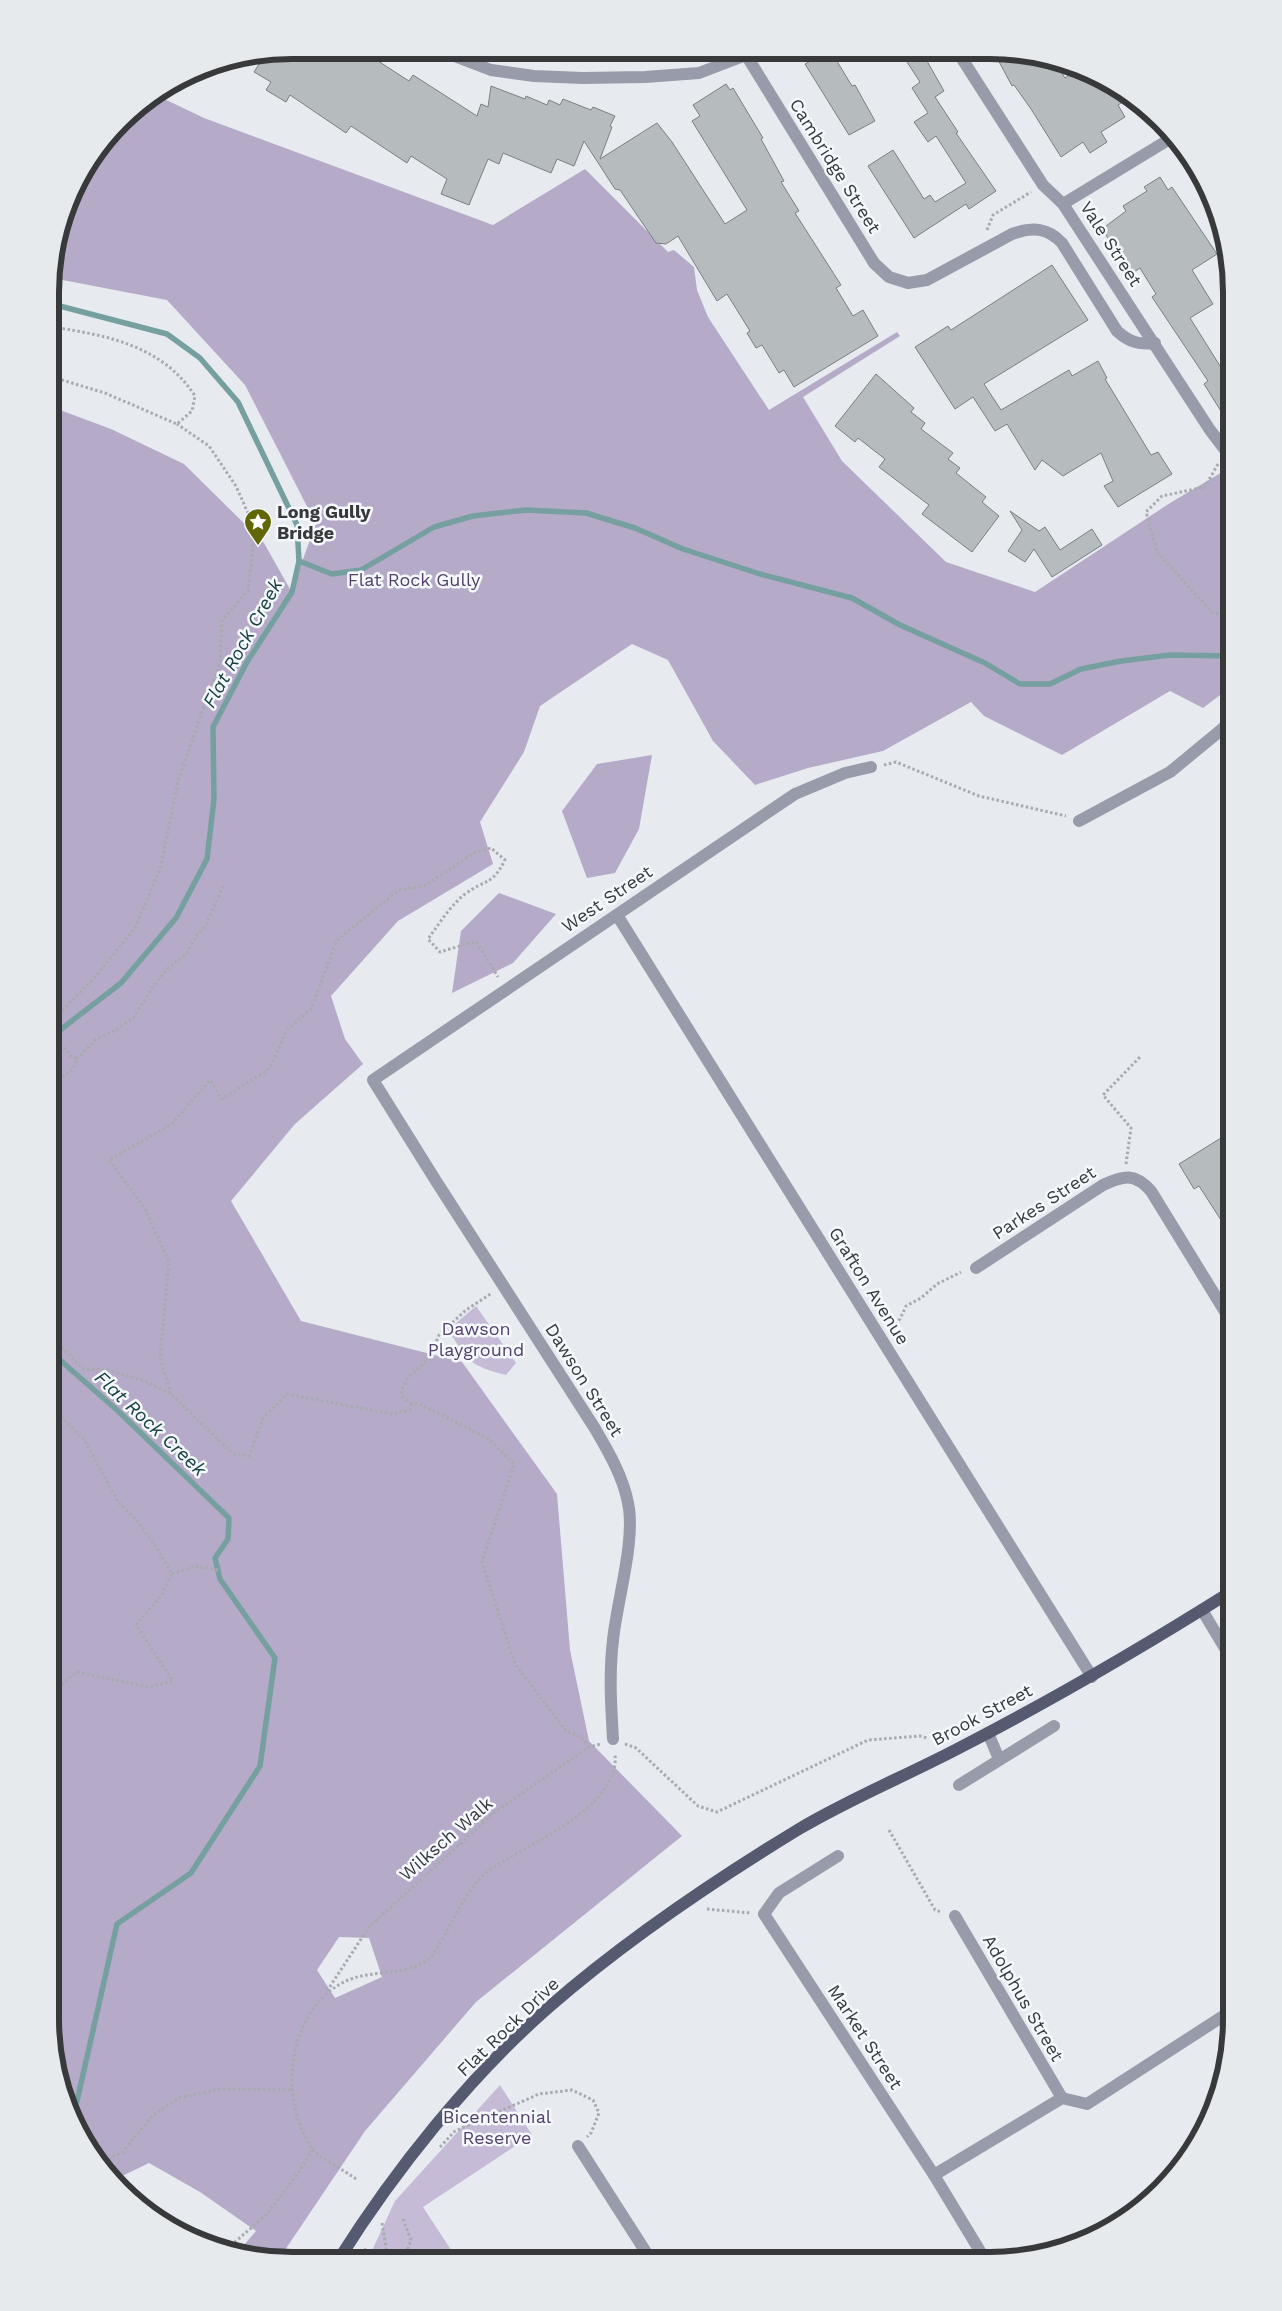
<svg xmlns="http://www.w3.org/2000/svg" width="1282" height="2311" font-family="'Work Sans',sans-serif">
  <rect width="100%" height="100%" fill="#e7ebf0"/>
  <g fill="#c5bbd6">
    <path d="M476 1306 516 1363 506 1375C469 1366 468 1360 448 1330Z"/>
    <path d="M500 2085 532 2135 423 2207 457 2259H368L395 2201Z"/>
  </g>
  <g fill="#b6aac9" fill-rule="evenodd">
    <path d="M156 95 204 118 493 225 585 169 668 252 674 250 694 267 697 290 708 317 769 410 897 332 900 336 803 397 842 461 946 562 1035 592 1170 503 1229 468H1232V686L1203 708 1170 691 1062 755 984 716 971 702 883 751 808 768 755 785 713 741 668 660 632 644 540 706 524 752 480 822 493 864 398 921 331 996 345 1039 363 1064 295 1124 231 1201 301 1321 462 1362 557 1494 570 1650 589 1741 682 1836 476 2002 365 2131 279 2259H260L238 2252 256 2231 200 2192 149 2163 114 2180 91 2154 63 2097 50 2019 52 407 111 429 184 464 264 543 291 591 316 524 245 385 167 300 52 278V260L75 185 132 110ZM339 1937 369 1938 382 1977 335 1998 317 1970Z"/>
    <path d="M652 755 639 829 615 873 587 878 562 811 597 764Z"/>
    <path d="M499 893 556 914 513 963 452 993 461 931Z"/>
  </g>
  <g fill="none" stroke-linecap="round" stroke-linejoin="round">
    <g stroke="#76a0a0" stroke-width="5.5">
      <path d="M299 561 332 574 361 570 434 527 473 516 526 510 586 513 635 528 683 549 760 574 852 598 900 625 985 663 1020 684H1050L1081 669 1121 661 1170 655 1232 656"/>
      <path d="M51 1037 121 983 176 918 207 859 214 799 213 727 247 662 292 592 299 561 297 525 238 402 200 358 167 334 52 304"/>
      <path d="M51 1352 118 1411 229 1518 228 1539 215 1558 220 1579 275 1658 260 1766 191 1873 117 1924 73 2119"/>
    </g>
  </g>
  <g fill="#b6bcbe" stroke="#7a7f81">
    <path d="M292 50H361L409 81 413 75 477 116 481 104 488 107 491 86 525 99 526 96 547 105 549 100 560 105 563 99 591 110 593 107 615 116 610 126 612 127 600 159 657 123 672 142 725 224 747 210 692 121 700 116 693 105 726 84 730 90 733 88 763 138 761 139 784 181 781 182 799 211 795 213 841 285 836 288 853 316 863 310 878 336 794 387 784 370 779 373 762 345 756 348 747 333 750 331 727 294 717 301 678 236 666 244 656 243 620 190 615 189 584 141 574 166 557 159 551 173 503 153 499 164 488 159 469 205 441 194 447 179 411 156 407 163 351 126 346 133 290 95 286 102 266 90 271 82 254 72 265 55Z"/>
    <path d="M825 53H832L852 86 855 85 875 121 849 135 805 64Z"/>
    <path d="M919 54H923L944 91 935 97 958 132 956 133 996 191 969 209 966 204 914 238 868 166 893 150 924 199 930 195 935 202 966 183 936 136 928 142 914 122 928 113 912 88 920 82 907 62Z"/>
    <path d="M995 54 1037 55 1054 60 1065 78 1079 69 1097 75 1130 97 1118 105 1125 117 1101 132 1107 142 1090 153 1083 142 1061 157 1031 109 1014 85 1012 86Z"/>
    <path d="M1160 177 1168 190 1172 187 1217 254 1192 270 1213 304 1190 318 1232 385V429L1204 384 1208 381 1152 297 1156 294 1140 268 1131 274 1102 229 1126 211 1123 206 1147 191 1144 187Z"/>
    <path d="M1052 265 1088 320 984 384 1001 410 1069 370 1072 376 1098 361 1107 378 1105 379 1151 455 1158 452 1172 474 1118 507 1104 486 1113 481 1101 453 1063 476 1042 460 1035 470 1007 424 995 431 973 397 955 409 915 347 948 326 951 330Z"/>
    <path d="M876 374 914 408 911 412 925 423 921 429 953 453 948 459 960 468 956 473 986 497 982 502 999 516 972 552 922 514 929 505 879 467 885 459 858 438 855 442 835 426Z"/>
    <path d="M1010 511 1039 531 1045 527 1060 550 1092 529 1102 545 1052 577 1034 549 1025 562 1008 551 1022 530Z"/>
    <path d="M1221 1138 1232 1155V1237L1199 1186 1194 1189 1179 1164Z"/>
  </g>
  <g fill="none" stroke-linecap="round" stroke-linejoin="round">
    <g stroke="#a7aaae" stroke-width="3" stroke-dasharray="2.5 2.5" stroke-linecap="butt">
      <path d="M987 230 993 215 1031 192"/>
      <path d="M52 377 105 393 177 424 192 411 195 396C163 346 107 335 52 327"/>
      <path d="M1218 464 1205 487 1162 496 1146 512 1157 552 1212 612 1232 618"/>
      <path d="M884 765 896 762 979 796 1066 816"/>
      <path d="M77 1059 95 1040 116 1030 134 1017 154 985 167 969 187 953 197 935 205 927 224 884"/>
      <path d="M51 1087 73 1069 77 1059 69 1055 53 1032 59 1014 95 977 135 928 160 869 178 781 220 661 222 621 248 590 255 529 236 486 209 446 177 424"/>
      <path d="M1126 1164 1131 1128 1103 1095 1140 1057"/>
      <path d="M891 1327 900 1319 906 1306 921 1298 937 1284 961 1272"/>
      <path d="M51 1336 83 1369 107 1370 145 1381 171 1394 233 1454 249 1456 263 1418 287 1394 392 1414 410 1410 412 1404 418 1403 489 1439 514 1464 482 1562 515 1664 566 1731 581 1737 589 1747"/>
      <path d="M171 1394 160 1357 169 1262 144 1207 109 1160 172 1124 210 1080 222 1099 269 1069 287 1030 311 1009 337 940 399 890 424 886 474 853 491 848 505 860C492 886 485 879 465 894 450 906 439 924 428 939L440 952 476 941 498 977"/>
      <path d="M412 1404 403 1397 401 1391 407 1379 429 1358 439 1335 466 1310 492 1293"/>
      <path d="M172 1574 197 1566 218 1570"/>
      <path d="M50 1694 77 1672 149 1687 173 1681 136 1625 161 1596 172 1574 157 1548 135 1518 118 1502 84 1439 51 1407"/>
      <path d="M625 1744 636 1748 698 1806 717 1812 868 1740 920 1736 927 1738"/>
      <path d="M50 1810 56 1796 50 1747"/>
      <path d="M889 1830 935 1910 941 1912"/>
      <path d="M707 1909 751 1913"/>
      <path d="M327 1991 369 1927 495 1812 589 1747 601 1744"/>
      <path d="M440 2147 455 2131 539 2094 572 2090 593 2100 599 2113 591 2133 587 2137"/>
      <path d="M99 2163 123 2152 152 2116 179 2098 220 2089 291 2090"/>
      <path d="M356 2179C344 2170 321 2159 312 2149 308 2144 306 2137 303 2132 280 2082 293 2006 346 1981 372 1969 408 1977 430 1958 434 1955 437 1947 440 1943 455 1918 467 1886 491 1869 528 1844 621 1807 615 1754"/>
      <path d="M403 2219 411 2240 404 2259"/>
      <path d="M382 2223 388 2259"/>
      <path d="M227 2249 266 2215 299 2172 313 2149"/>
      <path d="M364 2249 380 2259"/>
    </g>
    <g stroke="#989ba9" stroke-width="12">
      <path d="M445 51 449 54 491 70 534 76 583 78 645 77 699 73 746 55"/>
      <path d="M745 53 874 263 889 277 908 283 927 280 1012 234C1032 227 1047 227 1062 243L1117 331C1129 342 1139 345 1155 343"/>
      <path d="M959 54 1043 185 1063 204 1210 430 1226 451 1232 455"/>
      <path d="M1063 204 1173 137"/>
      <path d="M1079 821 1170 772 1232 721"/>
      <path d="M617 915 1092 1677"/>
      <path d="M976 1268 1103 1185C1124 1175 1135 1173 1151 1191L1232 1323"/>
      <path d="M1202 1610 1232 1660"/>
      <path d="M988 1733 999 1759"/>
      <path d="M613 1739C611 1706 609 1673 613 1640 617 1600 636 1540 628 1503 623 1476 608 1451 594 1427L436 1181 373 1080 795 794 845 773 871 767"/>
      <path d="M959 1785 1054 1726"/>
      <path d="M838 1856 779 1893 764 1914 934 2175 986 2261"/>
      <path d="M955 1916 1062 2098 1087 2104 1231 2011"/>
      <path d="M578 2146 651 2260"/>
      <path d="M934 2175 1062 2098"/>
    </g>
    <g stroke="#555a71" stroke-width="12">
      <path d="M520 51 578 54 619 52"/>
      <path d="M339 2259C395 2170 470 2076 549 2007 626 1940 712 1882 799 1829 851 1798 908 1775 961 1747 1054 1699 1143 1647 1232 1591"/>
    </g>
  </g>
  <defs>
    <g id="sight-pin" transform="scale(1.4375)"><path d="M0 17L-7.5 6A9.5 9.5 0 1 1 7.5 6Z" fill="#616707" stroke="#f5f9fd"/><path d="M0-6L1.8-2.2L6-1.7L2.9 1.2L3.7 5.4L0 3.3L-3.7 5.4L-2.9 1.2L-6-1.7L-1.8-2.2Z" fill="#fff"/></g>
  </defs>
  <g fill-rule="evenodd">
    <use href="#sight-pin" x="258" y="522"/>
  </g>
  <g text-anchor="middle" stroke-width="5" stroke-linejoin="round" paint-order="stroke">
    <g font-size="18" fill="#37393b" stroke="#f5f9fd">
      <text transform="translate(835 166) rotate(58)" y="6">Cambridge Street</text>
      <text transform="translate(1111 244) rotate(57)" y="6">Vale Street</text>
      <text transform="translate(607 899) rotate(-34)" y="6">West Street</text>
      <text transform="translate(1044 1203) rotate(-33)" y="6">Parkes Street</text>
      <text transform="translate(869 1286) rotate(58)" y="6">Grafton Avenue</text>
      <text transform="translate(584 1380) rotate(58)" y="6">Dawson Street</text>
      <text transform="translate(982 1715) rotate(-28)" y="6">Brook Street</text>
      <text transform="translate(446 1839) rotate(-41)" y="6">Wilksch Walk</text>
      <text transform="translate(1023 1998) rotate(60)" y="6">Adolphus Street</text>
      <text transform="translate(508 2027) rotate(-44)" y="6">Flat Rock Drive</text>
      <text transform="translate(865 2037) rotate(57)" y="6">Market Street</text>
    </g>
    <g font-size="18" font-weight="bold" fill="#37393b" stroke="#f5f9fd" text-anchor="start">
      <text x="277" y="518">Long Gully<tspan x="277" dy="21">Bridge</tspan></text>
    </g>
    <g font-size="18" fill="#53406d" stroke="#f5f9fd">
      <text x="414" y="586">Flat Rock Gully</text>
      <text x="476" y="1335">Dawson<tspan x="476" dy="21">Playground</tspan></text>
      <text x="497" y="2123">Bicentennial<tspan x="497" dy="21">Reserve</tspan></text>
    </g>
    <g font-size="19" font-style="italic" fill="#174040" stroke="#f5f9fd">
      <text transform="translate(242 643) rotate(-61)" y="7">Flat Rock Creek</text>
      <text transform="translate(151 1423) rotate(43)" y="7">Flat Rock Creek</text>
    </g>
  </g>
  <path d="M0 0H1282V2311H0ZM292 59H990A233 233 0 0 1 1223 292V2019A233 233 0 0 1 990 2252H292A233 233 0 0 1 59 2019V292A233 233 0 0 1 292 59Z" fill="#e6eaed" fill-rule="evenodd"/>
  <path fill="none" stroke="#37393b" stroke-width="6" d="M292 59H990A233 233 0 0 1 1223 292V2019A233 233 0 0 1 990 2252H292A233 233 0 0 1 59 2019V292A233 233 0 0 1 292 59Z"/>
</svg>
